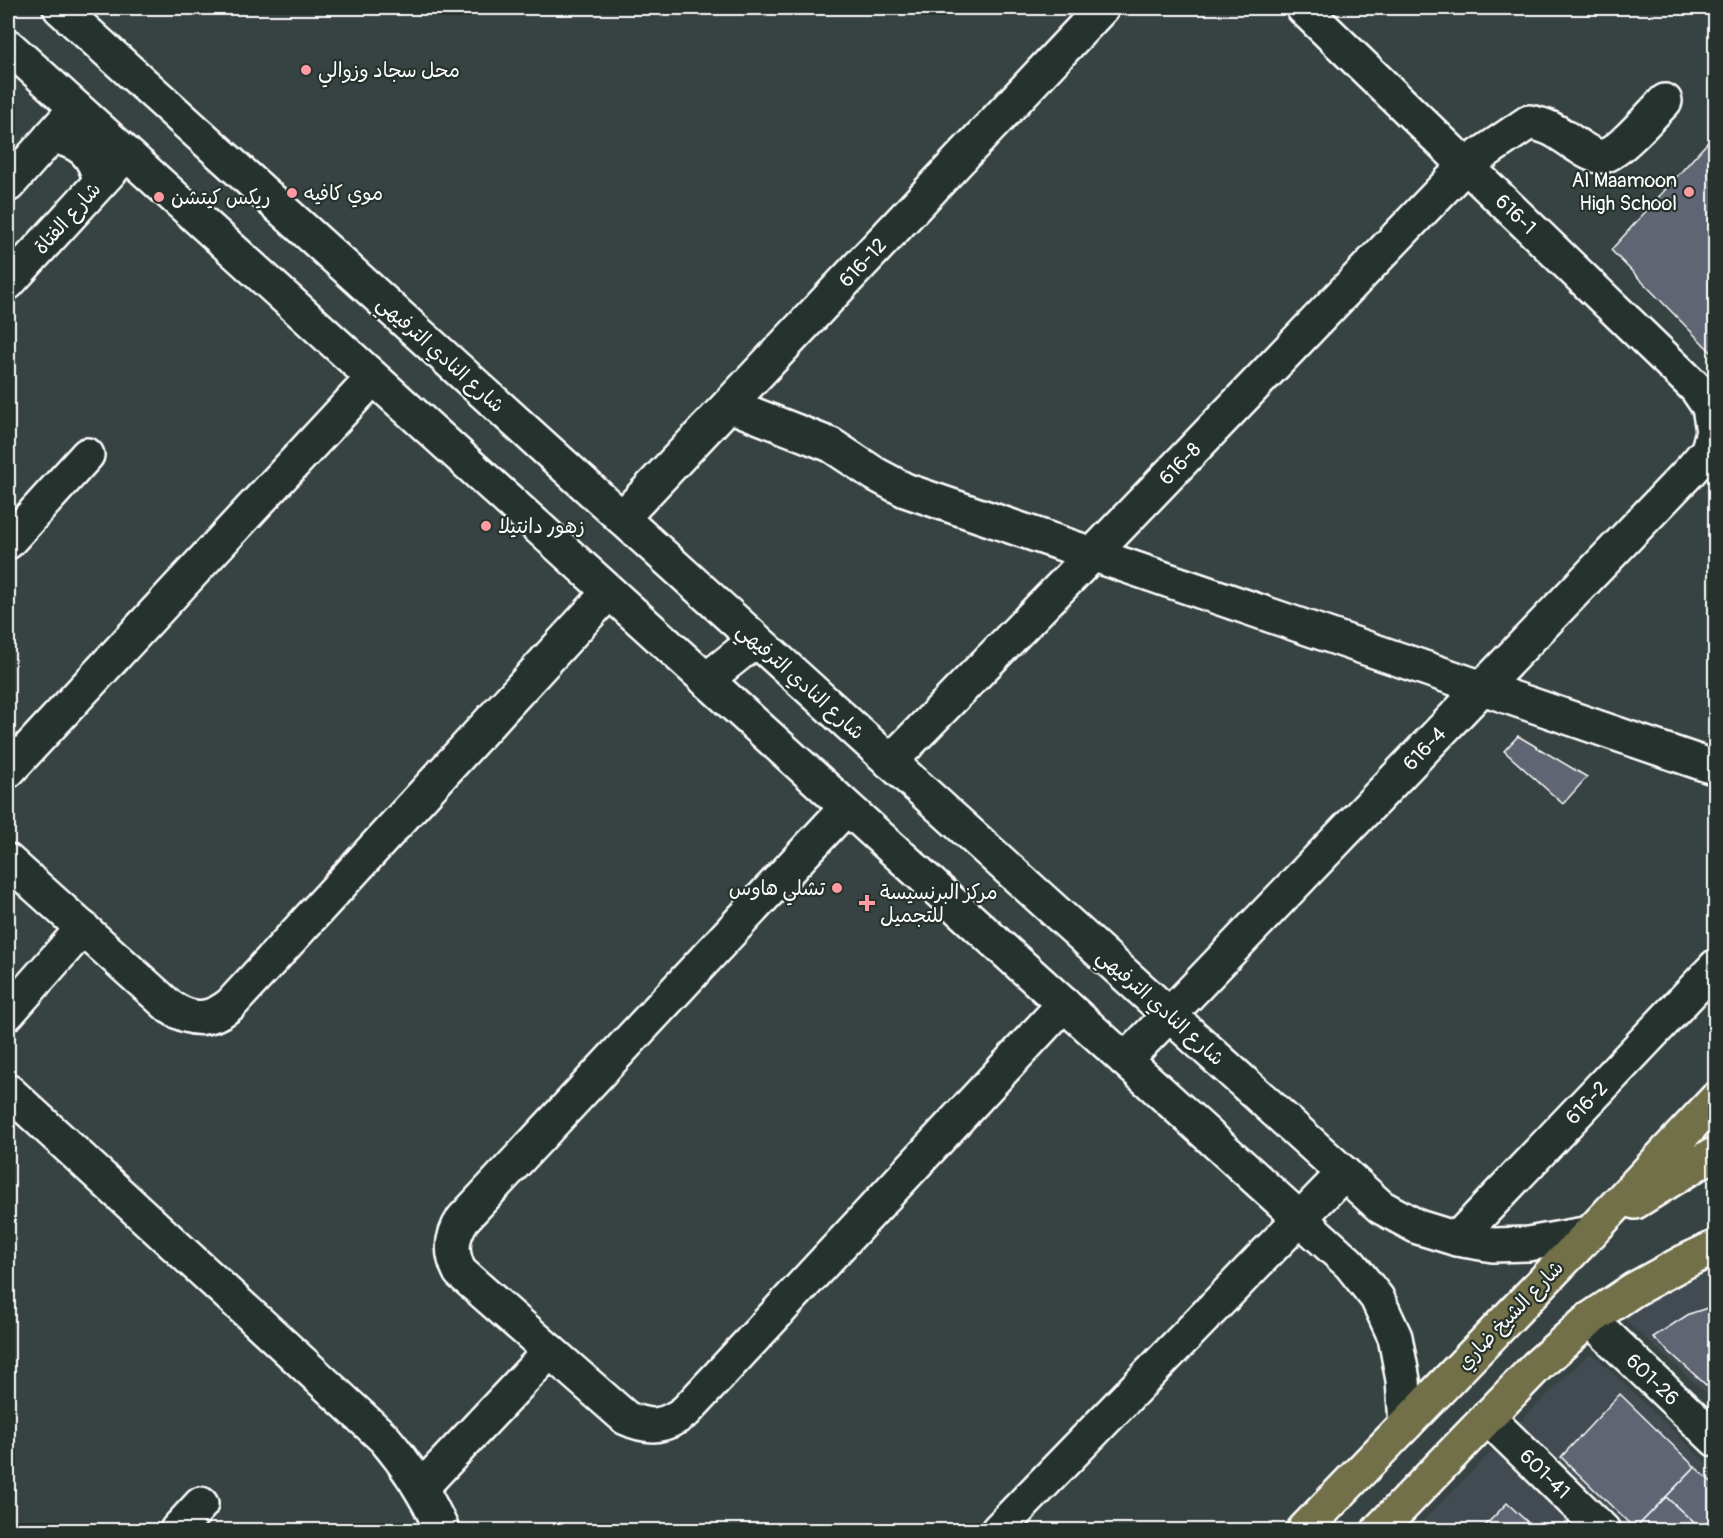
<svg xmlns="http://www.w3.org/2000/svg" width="1723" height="1538" font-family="Pangolin,'Playpen Sans Arabic',sans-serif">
  <rect width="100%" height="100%" fill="#374242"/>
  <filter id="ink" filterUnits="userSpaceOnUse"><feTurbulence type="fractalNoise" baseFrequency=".0167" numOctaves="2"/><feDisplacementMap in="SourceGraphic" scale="12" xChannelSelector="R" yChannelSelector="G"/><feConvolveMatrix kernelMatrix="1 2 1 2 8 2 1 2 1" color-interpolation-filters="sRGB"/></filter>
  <g filter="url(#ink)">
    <g fill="#434c51">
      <path d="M1715 1272V1401L1624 1319 1641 1301 1668 1287Z"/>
      <path d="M1591 1355 1595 1356 1715 1471V1530H1621L1521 1430 1518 1425 1519 1422 1587 1356Z"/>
      <path d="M1493 1450 1507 1451 1586 1530H1414Z"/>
    </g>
    <g fill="#5f6573" stroke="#fff" stroke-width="1.5">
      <path d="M1716 133V357L1611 250Z"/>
      <path d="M1518 736 1587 777 1563 804 1504 751Z"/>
      <path d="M1716 1305V1394L1653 1337 1689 1314Z"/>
      <path d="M1620 1394 1695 1467 1635 1529 1561 1457Z"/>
      <path d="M1695 1467 1716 1486V1530H1702L1666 1497Z"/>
      <path d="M1666 1497 1702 1530H1637L1635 1529Z"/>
      <path d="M1507 1503 1536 1530H1481Z"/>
    </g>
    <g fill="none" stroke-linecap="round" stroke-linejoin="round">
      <g stroke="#fff" stroke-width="38">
        <g id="minor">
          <path d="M60 8 1381 1207 1418 1227 1457 1239 1493 1245 1528 1244 1590 1233"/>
          <path d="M8 46 1350 1264 1377 1298 1395 1337 1403 1380 1406 1424"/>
          <path d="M51 136C80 141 94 153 100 181"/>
          <path d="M8 185 76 108"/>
          <path d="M8 283 126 154"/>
          <path d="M729 405 831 445 875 474 905 490 1716 768"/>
          <path id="s1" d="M622 518 1102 8"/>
          <path d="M8 542 87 455"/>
          <path d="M706 680 756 640"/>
          <path id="s2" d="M890 762 1093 554 1466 165 1529 122C1554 127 1558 133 1578 146 1586 151 1594 157 1603 156 1618 154 1653 113 1665 101"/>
          <path d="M8 771 373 378"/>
          <path d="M846 808 463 1219C451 1237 450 1253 460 1272L626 1418C650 1429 665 1427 686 1411L1064 1004"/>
          <path d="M8 861 170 1007C193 1022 210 1021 231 1004L609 592"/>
          <path d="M8 1013 83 928"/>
          <path id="s3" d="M1125 1060 1169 1015 1690 471 1708 450 1713 431 1709 407 1696 388 1303 8"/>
          <path d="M8 1091 384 1438C408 1466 427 1496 442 1530"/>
          <path id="s4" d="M1457 1239 1716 966"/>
          <path id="s5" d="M1590 1319 1716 1440"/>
          <path id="s6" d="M1487 1417 1603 1530"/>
          <path d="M421 1488 550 1351"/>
          <path d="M177 1530 201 1504"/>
          <path d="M998 1530 1344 1173"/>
        </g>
      </g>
      <g stroke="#fff" stroke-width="38">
        <g id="major">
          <path d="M1635 1202 1701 1161 1716 1154"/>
          <path d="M1304 1530 1590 1233 1716 1099"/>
          <path d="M1379 1530 1537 1366 1590 1319 1633 1290 1684 1262 1716 1247"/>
        </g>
      </g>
      <use href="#minor" stroke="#26332d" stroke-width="33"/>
      <use href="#major" stroke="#726f4a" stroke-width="33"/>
    </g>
  </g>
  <g fill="#ff9aa2" stroke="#26332d" stroke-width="2">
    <circle cx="306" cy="70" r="6"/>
    <circle cx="1689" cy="192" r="6"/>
    <circle cx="292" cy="193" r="6"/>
    <circle cx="159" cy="197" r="6"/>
    <circle cx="486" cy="526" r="6"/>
    <circle cx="837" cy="888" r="6"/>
    <path d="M864 894h6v6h6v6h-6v6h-6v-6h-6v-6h6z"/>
  </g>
  <g text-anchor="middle" stroke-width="4.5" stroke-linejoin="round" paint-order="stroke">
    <g font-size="20" fill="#fff" stroke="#26332d" text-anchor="start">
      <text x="318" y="77">محل سجاد وزوالي</text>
      <text x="1677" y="187" text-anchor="end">Al Maamoon<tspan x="1677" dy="23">High School</tspan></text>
      <text x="304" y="200">موي كافيه</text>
      <text x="171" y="204">ريكس كيتشن</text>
      <text x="498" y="533">زهور دانتيلا</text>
      <text x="825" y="895" text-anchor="end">تشلي هاوس</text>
      <text x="880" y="899">مركز البرنسيسة<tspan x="880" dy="23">للتجميل</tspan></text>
    </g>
    <g font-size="20" fill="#fff" stroke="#26332d">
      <text transform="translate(1516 214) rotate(44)" y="7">616-1</text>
      <text transform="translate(67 218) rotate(-48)" y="7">شارع الفتاة</text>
      <text dy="7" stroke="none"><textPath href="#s1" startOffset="351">616-12</textPath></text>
      <text transform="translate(441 354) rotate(42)" y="7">شارع النادي الترفيهي</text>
      <text dy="7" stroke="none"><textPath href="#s2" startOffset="416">616-8</textPath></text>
      <text transform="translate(801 681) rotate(42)" y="7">شارع النادي الترفيهي</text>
      <text dy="7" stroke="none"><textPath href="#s3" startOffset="432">616-4</textPath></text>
      <text transform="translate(1161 1007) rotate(42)" y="7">شارع النادي الترفيهي</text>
      <text dy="7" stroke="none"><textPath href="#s4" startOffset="188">616-2</textPath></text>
      <text transform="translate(1510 1315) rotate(-46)" y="7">شارع الشيخ ضاري</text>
      <text dy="7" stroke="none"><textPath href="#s5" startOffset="87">601-26</textPath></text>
      <text dy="7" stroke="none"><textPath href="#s6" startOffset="81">601-41</textPath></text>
    </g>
  </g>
  <rect width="1723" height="1538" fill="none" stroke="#26332d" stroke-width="30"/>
  <rect x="15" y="15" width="1693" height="1508" fill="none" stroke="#fff" stroke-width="2" filter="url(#ink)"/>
</svg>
